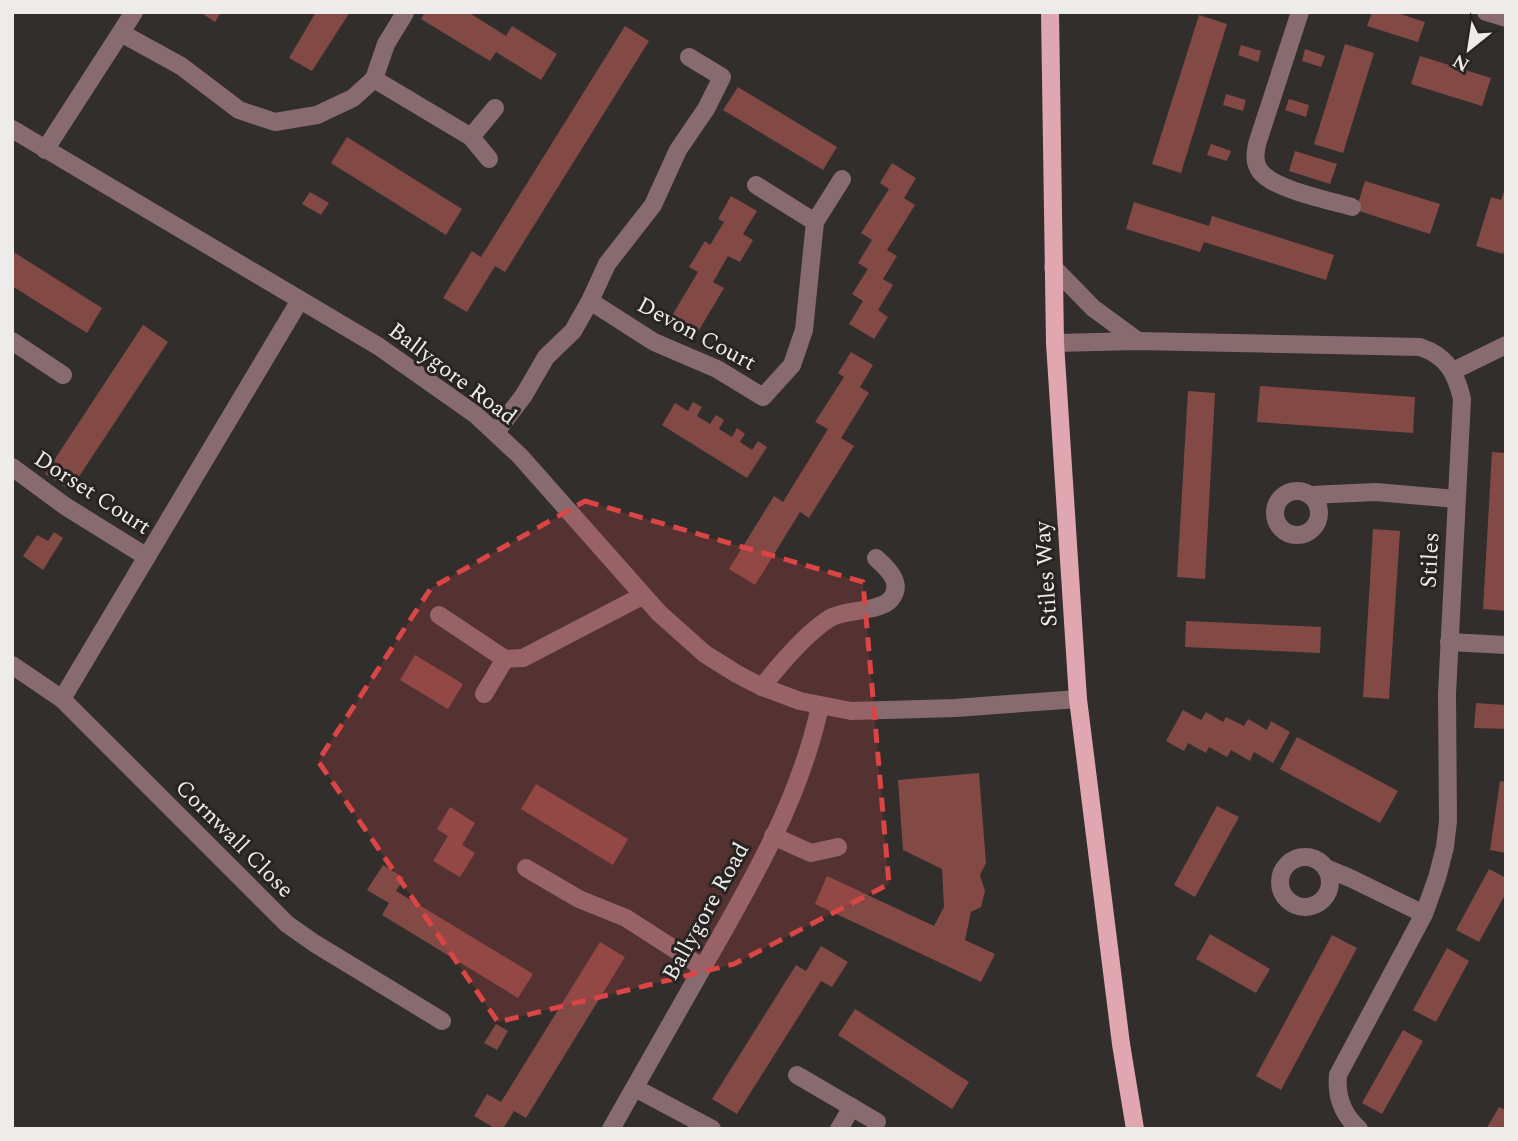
<svg xmlns="http://www.w3.org/2000/svg" width="1518" height="1141" font-family="Spectral,serif">
  <rect width="100%" height="100%" fill="#322e2c"/>
  <g fill="#834945">
    <path d="M200 12H221L215 22Z"/>
    <path d="M316 12H350L312 71 289 58Z"/>
    <path d="M425 12H468L506 36 512 26 557 54 541 80 496 52 490 61 421 19Z"/>
    <path d="M1372 12H1394L1425 22 1418 42 1367 26Z"/>
    <path d="M1199 15 1227 24 1181 173 1152 164Z"/>
    <path d="M625 26 649 41 505 272 495 266 467 312 443 298 472 251 481 257Z"/>
    <path d="M1345 44 1374 53 1343 153 1314 144Z"/>
    <path d="M1241 45 1261 51 1258 62 1238 55Z"/>
    <path d="M1305 49 1325 56 1321 67 1302 61Z"/>
    <path d="M1420 56 1491 78 1482 106 1411 84Z"/>
    <path d="M738 87 837 147 823 170 723 110Z"/>
    <path d="M1226 94 1246 100 1243 111 1223 105Z"/>
    <path d="M1289 99 1309 105 1306 117 1285 110Z"/>
    <path d="M347 137 462 209 446 235 331 163Z"/>
    <path d="M1211 144 1231 151 1227 161 1207 155Z"/>
    <path d="M1295 151 1337 164 1330 184 1289 171Z"/>
    <path d="M892 163 916 178 904 198 915 205 887 250 897 256 883 279 893 285 878 310 888 317 874 339 849 324 863 301 852 294 868 269 858 263 872 240 861 233 889 189 880 183Z"/>
    <path d="M1365 181 1440 204 1430 234 1356 210Z"/>
    <path d="M1506 186V246L1503 254 1476 246 1491 197 1501 200Z"/>
    <path d="M310 192 329 203 321 215 302 204Z"/>
    <path d="M731 196 757 211 743 234 753 240 740 262 728 256 713 282 724 288 696 335 670 319 698 272 689 267 705 241 710 245 724 222 718 219Z"/>
    <path d="M1134 202 1209 226 1212 216 1334 255 1326 280 1204 242 1200 252 1126 229Z"/>
    <path d="M12 251 102 308 87 333 12 286Z"/>
    <path d="M143 325 168 342 70 490 45 474Z"/>
    <path d="M851 352 873 365 860 387 869 393 841 438 854 446 809 518 800 512 755 585 729 569 774 496 783 502 828 429 815 422 844 377 838 373Z"/>
    <path d="M1260 386 1415 397 1413 433 1257 422Z"/>
    <path d="M1188 391 1215 393 1205 579 1177 577Z"/>
    <path d="M693 402 702 407 697 416 710 424 716 415 724 420 719 429 732 437 737 428 745 434 740 442 752 450 758 441 767 447 747 478 662 425 675 403 688 411Z"/>
    <path d="M1492 452 1506 453V611L1483 609Z"/>
    <path d="M1373 529 1400 531 1389 699 1363 697Z"/>
    <path d="M54 532 63 538 43 570 23 556 37 535 48 541Z"/>
    <path d="M1186 621 1321 627 1320 653 1185 647Z"/>
    <path d="M415 655 463 684 448 709 400 680Z"/>
    <path d="M1476 703 1506 705V729L1474 728Z"/>
    <path d="M1183 710 1201 720 1206 712 1223 722 1226 717 1244 726 1248 719 1267 730 1271 721 1290 732 1273 763 1254 752 1250 761 1231 750 1227 757 1209 747 1206 753 1188 743 1184 751 1166 741Z"/>
    <path d="M1297 737 1398 791 1380 823 1280 769Z"/>
    <path d="M979 773 986 863 980 875 985 891 981 907 971 912 965 940 995 954 981 982 815 904 827 876 934 926 944 907 942 869 903 850 898 780Z"/>
    <path d="M1500 781 1506 782V853L1490 850Z"/>
    <path d="M536 784 628 839 613 865 521 809Z"/>
    <path d="M1217 806 1239 817 1195 897 1174 885Z"/>
    <path d="M450 807 475 823 462 845 475 853 460 877 433 861 448 836 437 829Z"/>
    <path d="M383 865 404 878 396 891 533 974 518 998 382 915 389 903 367 890Z"/>
    <path d="M1489 869 1506 878V893L1479 942 1456 930Z"/>
    <path d="M1210 934 1270 969 1256 993 1196 959Z"/>
    <path d="M1332 935 1357 948 1281 1090 1256 1076Z"/>
    <path d="M600 942 625 957 526 1118 514 1111 503 1129H496L474 1116 487 1094 501 1102Z"/>
    <path d="M821 946 848 962 832 987 821 981 737 1114 712 1099 796 965 806 971Z"/>
    <path d="M1447 948 1469 961 1436 1022 1413 1010Z"/>
    <path d="M855 1009 969 1082 952 1109 838 1035Z"/>
    <path d="M496 1024 508 1031 497 1050 484 1043Z"/>
    <path d="M1403 1030 1423 1041 1382 1114 1362 1103Z"/>
    <path d="M1499 1107 1506 1110V1129H1486Z"/>
  </g>
  <g fill="none" stroke-linecap="round" stroke-linejoin="round">
    <g stroke="#876b6f" stroke-width="18">
      <path d="M1300 12 1257 144C1255 154 1254 163 1260 171 1274 190 1329 200 1352 207"/>
      <path d="M1486 12 1506 18"/>
      <path d="M121 33 181 66 239 110 275 122 317 115 353 98 374 79 386 44 405 13"/>
      <path d="M374 79 471 137 489 159"/>
      <path d="M12 129 378 346 476 415 520 456 659 613 705 654 737 674 762 687 800 701 851 711 955 708 1078 699"/>
      <path d="M471 137 495 108"/>
      <path d="M45 150 134 12"/>
      <path d="M756 185 815 222"/>
      <path d="M1053 267 1093 308 1138 341"/>
      <path d="M590 301 654 342 717 369 763 397 792 365 804 330 815 222 842 179"/>
      <path d="M12 341 63 375"/>
      <path d="M1055 343 1138 341 1420 347C1447 356 1456 373 1462 399L1447 694 1448 821 1445 847 1437 878 1424 914 1338 1075C1336 1096 1343 1115 1359 1129"/>
      <path d="M1453 371 1506 345"/>
      <path d="M496 432 524 395 546 357 573 331 590 301 607 264 653 205 678 150 706 109 722 77 689 57"/>
      <path d="M12 467 65 506 147 557"/>
      <circle cx="1297" cy="513" r="22"/>
      <path d="M1310 495 1376 492 1456 499"/>
      <path d="M439 615 505 659 523 658 642 596"/>
      <path d="M1449 642 1506 645"/>
      <path d="M12 665 62 699 287 924 314 943 442 1021"/>
      <path d="M762 687C780 664 805 634 830 618 845 609 881 612 891 599 904 583 887 568 876 558"/>
      <path d="M484 694 505 659"/>
      <path d="M62 699 300 300"/>
      <path d="M773 836 811 853 838 847"/>
      <circle cx="1305" cy="882" r="25"/>
      <path d="M526 868 579 899 626 918 702 967"/>
      <path d="M1326 868 1350 878 1424 914"/>
      <path d="M797 1075 877 1122"/>
      <path d="M635 1088 712 1129"/>
      <path d="M611 1129C642 1075 672 1021 703 967 750 885 800 800 820 706"/>
      <path d="M839 1129 852 1107"/>
    </g>
    <path stroke="#e0a7b0" stroke-width="18" d="M1050 12 1055 343 1078 699 1121 1044 1135 1129"/>
  </g>
  <path fill="#da4545" fill-opacity="0.2" stroke="#da4545" stroke-width="5" stroke-dasharray="14 9" stroke-linejoin="round" d="M585 501 863 582 889 884 734 964 498 1022 318 761 431 588Z"/>
  <g text-anchor="middle" stroke-width="6" stroke-linejoin="round" paint-order="stroke">
    <g font-size="23" fill="#eeeceb" stroke="#282422">
      <text transform="translate(697 333) rotate(28)" y="8">Devon Court</text>
      <text transform="translate(453 373) rotate(37)" y="8">Ballygore Road</text>
      <text transform="translate(93 492) rotate(33)" y="8">Dorset Court</text>
      <text transform="translate(1429 560) rotate(-87)" y="8">Stiles</text>
      <text transform="translate(1045 574) rotate(-94)" y="8">Stiles Way</text>
      <text transform="translate(235 838) rotate(45)" y="8">Cornwall Close</text>
      <text transform="translate(705 911) rotate(-61)" y="8">Ballygore Road</text>
    </g>
  </g>
  <rect width="1518" height="1141" fill="none" stroke="#eeeceb" stroke-width="28"/>
  <g transform="translate(1469 49) rotate(210)" stroke="#282422" stroke-width="5" paint-order="stroke">
  <path d="M0-5L12 26L0 18L-12 26Z" fill="#eeeceb"/>
  <text y="-10" font-size="19" font-weight="bold" text-anchor="middle" fill="#eeeceb">N</text>
  </g>
</svg>
